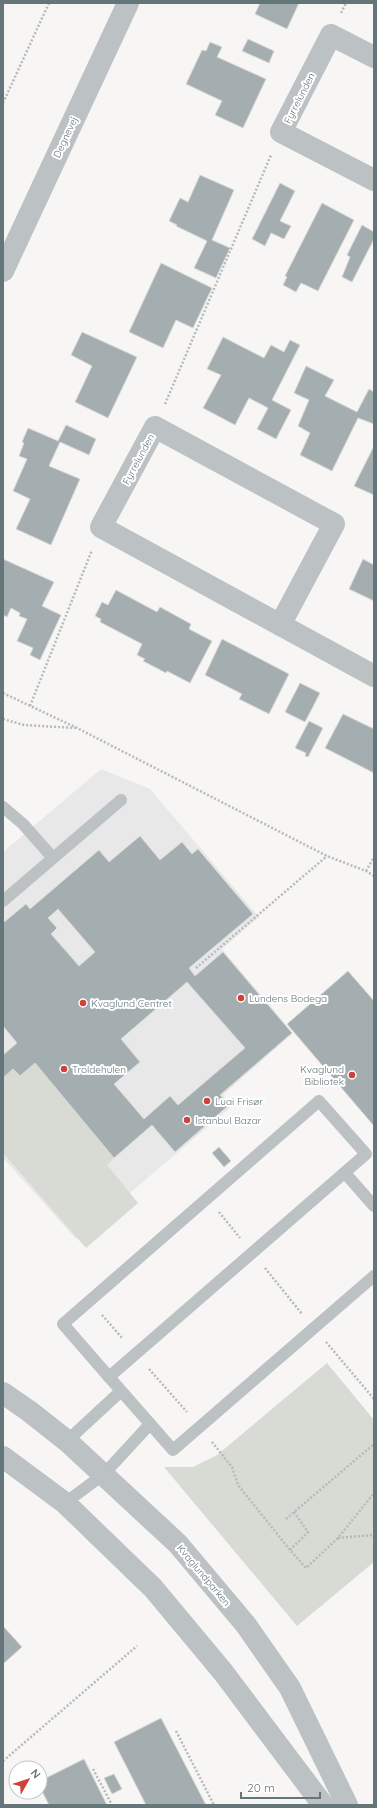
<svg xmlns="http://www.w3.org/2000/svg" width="377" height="1808" font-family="Quicksand,sans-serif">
  <rect width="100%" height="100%" fill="#f7f6f4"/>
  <path fill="#e7e8e7" d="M101 769 150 789 259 917 222 949 293 1033 223 1095 232 1106 76 1239 3 1158V852Z"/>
  <g fill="#d7dbd4">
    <path d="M35 1063 114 1158 107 1165 138 1203 86 1248 3 1153V1078L13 1069 20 1076Z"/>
    <path d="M327 1363 374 1420V1562L297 1626 164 1467H193L217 1455Z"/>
  </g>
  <g fill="#a4adb0" stroke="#d8d8d6" fill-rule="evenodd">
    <path d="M260 3H299L287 29 255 14Z"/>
    <path d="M248 39 274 51 269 63 242 51Z"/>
    <path d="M210 42 222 47 217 57 266 79 243 128 215 115 222 101 186 84 202 50 206 51Z"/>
    <path d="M200 175 234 190 212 240 230 248 216 278 194 268 207 241 176 226 177 225 169 221 180 198 188 202Z"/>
    <path d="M280 183 295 191 280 221 291 226 284 239 271 233 265 246 252 239Z"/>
    <path d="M322 203 354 220 318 291 301 283 296 292 283 285 287 277 285 276Z"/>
    <path d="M362 225 374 232V239L352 282 342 277 350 257 347 255Z"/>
    <path d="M161 263 212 288 193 328 176 320 163 348 129 332Z"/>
    <path d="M82 332 137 357 108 418 75 402 92 366 71 355Z"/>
    <path d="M223 337 264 358 271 345 284 352 290 340 300 345 272 400 291 410 276 439 257 429 268 408 249 398 235 425 203 408 221 375 207 369Z"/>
    <path d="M306 366 334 380 325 396 357 412 369 389 374 392V424L358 418 332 471 300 455 310 433 298 426 309 400 294 393Z"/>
    <path d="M66 425 96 439 89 455 60 442 49 466 80 479 51 545 16 529 30 499 13 491 27 459 19 456 24 443 22 442 28 428 58 441Z"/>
    <path d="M374 446V495L354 486Z"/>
    <path d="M3 559 54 582 42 606 61 615 40 660 30 655 33 648 17 641 27 619 19 616 20 613 11 608 7 617 3 615Z"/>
    <path d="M363 559 374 565V601L349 589Z"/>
    <path d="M116 590 157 612 160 607 191 624 189 629 212 641 190 683 167 671 166 673 143 661 145 659 137 655 142 644 100 622 101 619 95 616 102 602 108 605Z"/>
    <path d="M222 639 289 674 269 714 239 699 242 694 205 675Z"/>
    <path d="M300 683 320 693 305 722 285 712Z"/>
    <path d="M343 714 374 729V773L325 748Z"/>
    <path d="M309 721 323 728 308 757 305 756 306 753 295 748Z"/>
    <path d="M140 836 160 860 182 842 192 854 198 849 253 914 189 968 195 976 223 952 292 1033 220 1095 229 1105 175 1152 152 1125 114 1158 35 1063 20 1076 13 1069 3 1078V1055L17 1043 3 1026V923L26 904 30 909 99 850 109 862ZM58 909 95 952 79 966 51 934 57 928 48 918ZM187 982 245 1048 178 1105 170 1096 144 1119 114 1084 140 1062 121 1039Z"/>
    <path d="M348 971 374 1001V1126L287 1024Z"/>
    <path d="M219 1147 231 1161 224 1167 212 1153Z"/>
    <path d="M3 1626 22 1647 3 1664Z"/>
    <path d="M161 1718 206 1805H146L114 1742Z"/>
    <path d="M84 1759 107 1805H49L40 1787V1781Z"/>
    <path d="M114 1774 122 1789 112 1794 104 1778Z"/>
  </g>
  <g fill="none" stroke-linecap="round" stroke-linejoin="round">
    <g stroke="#b6babc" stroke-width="2.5" stroke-dasharray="2 2" stroke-linecap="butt">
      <path d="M341 13 346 3"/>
      <path d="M3 103 49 3"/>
      <path d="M165 404 271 155"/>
      <path d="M3 693 77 728 327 856 366 871 374 876"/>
      <path d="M30 706 92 550"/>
      <path d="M3 719 24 725 75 728"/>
      <path d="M366 871 374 857"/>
      <path d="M196 968 327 856"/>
      <path d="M219 1212 240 1238"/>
      <path d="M265 1268 302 1314"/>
      <path d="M102 1315 123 1339"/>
      <path d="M326 1342 374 1399"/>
      <path d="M149 1369 187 1412"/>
      <path d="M212 1442 232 1467 238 1485 290 1550 306 1568 338 1538 374 1493"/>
      <path d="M286 1519 374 1444"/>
      <path d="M338 1538 374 1535"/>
      <path d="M290 1550 308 1532 294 1512"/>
      <path d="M176 1731 214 1805"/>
      <path d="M3 1761 137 1646"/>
      <path d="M93 1769 112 1805"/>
    </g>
    <g stroke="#bcc1c3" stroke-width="12">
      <path d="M3 807 23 824 53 858"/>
      <path d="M3 901 121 800"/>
      <path d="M319 1101 366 1154 109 1377 63 1324Z"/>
      <path d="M345 1173 374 1206"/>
      <path d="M109 1377 173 1450 374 1276"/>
      <path d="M67 1441 121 1391"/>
      <path d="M65 1503 104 1474 150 1424"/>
    </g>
    <g stroke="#bcc1c3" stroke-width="22">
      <path d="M374 57 331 35 281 132 374 180"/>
      <path d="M280 625 334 524 155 427 101 527 374 676"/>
    </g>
    <g stroke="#bcc1c3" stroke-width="22">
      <path d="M3 271 128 3"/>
      <path d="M3 1393 29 1411 67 1441 178 1544 246 1625 290 1688 347 1805"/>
      <path d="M3 1457 65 1503 153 1588 223 1672 323 1805"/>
    </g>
  </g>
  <g fill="#ce423c" stroke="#fff" stroke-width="1.5">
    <circle cx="241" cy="998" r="4"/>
    <circle cx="83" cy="1003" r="4"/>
    <circle cx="64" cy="1069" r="4"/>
    <circle cx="352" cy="1075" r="4"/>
    <circle cx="207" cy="1101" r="4"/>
    <circle cx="187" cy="1120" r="4"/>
  </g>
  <g text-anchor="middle" stroke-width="4" stroke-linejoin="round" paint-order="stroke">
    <g font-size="10" fill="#65767b" stroke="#fff">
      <text transform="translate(299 98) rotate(-63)" y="4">Fyrrelunden</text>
      <text transform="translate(65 137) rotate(-65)" y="4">Degnevej</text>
      <text transform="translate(138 459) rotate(-62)" y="4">Fyrrelunden</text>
      <text transform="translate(204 1575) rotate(50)" y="4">Kvaglundparken</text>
    </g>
    <g font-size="10" fill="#65767b" stroke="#fff" text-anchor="start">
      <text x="249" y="1002">Lundens Bodega</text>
      <text x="91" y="1007">Kvaglund Centret</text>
      <text x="72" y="1073">Troldehulen</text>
      <text x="344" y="1073" text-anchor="end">Kvaglund<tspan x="344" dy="12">Bibliotek</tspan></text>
      <text x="215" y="1105">Luai Frisør</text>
      <text x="195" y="1124">Istanbul Bazar</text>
    </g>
  </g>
  <rect width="377" height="1808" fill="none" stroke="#65767b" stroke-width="8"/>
  <g transform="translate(28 1780) rotate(51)"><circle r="19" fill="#ffffff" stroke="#c1c8ca"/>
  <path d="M0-3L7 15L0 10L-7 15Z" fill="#ce423c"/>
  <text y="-6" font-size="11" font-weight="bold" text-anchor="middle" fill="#65767b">N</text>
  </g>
  <path d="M241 1792v6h79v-6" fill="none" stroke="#65767b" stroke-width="2"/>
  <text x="247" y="1792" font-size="12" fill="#65767b" stroke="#ffffff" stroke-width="3" paint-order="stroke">20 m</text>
</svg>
